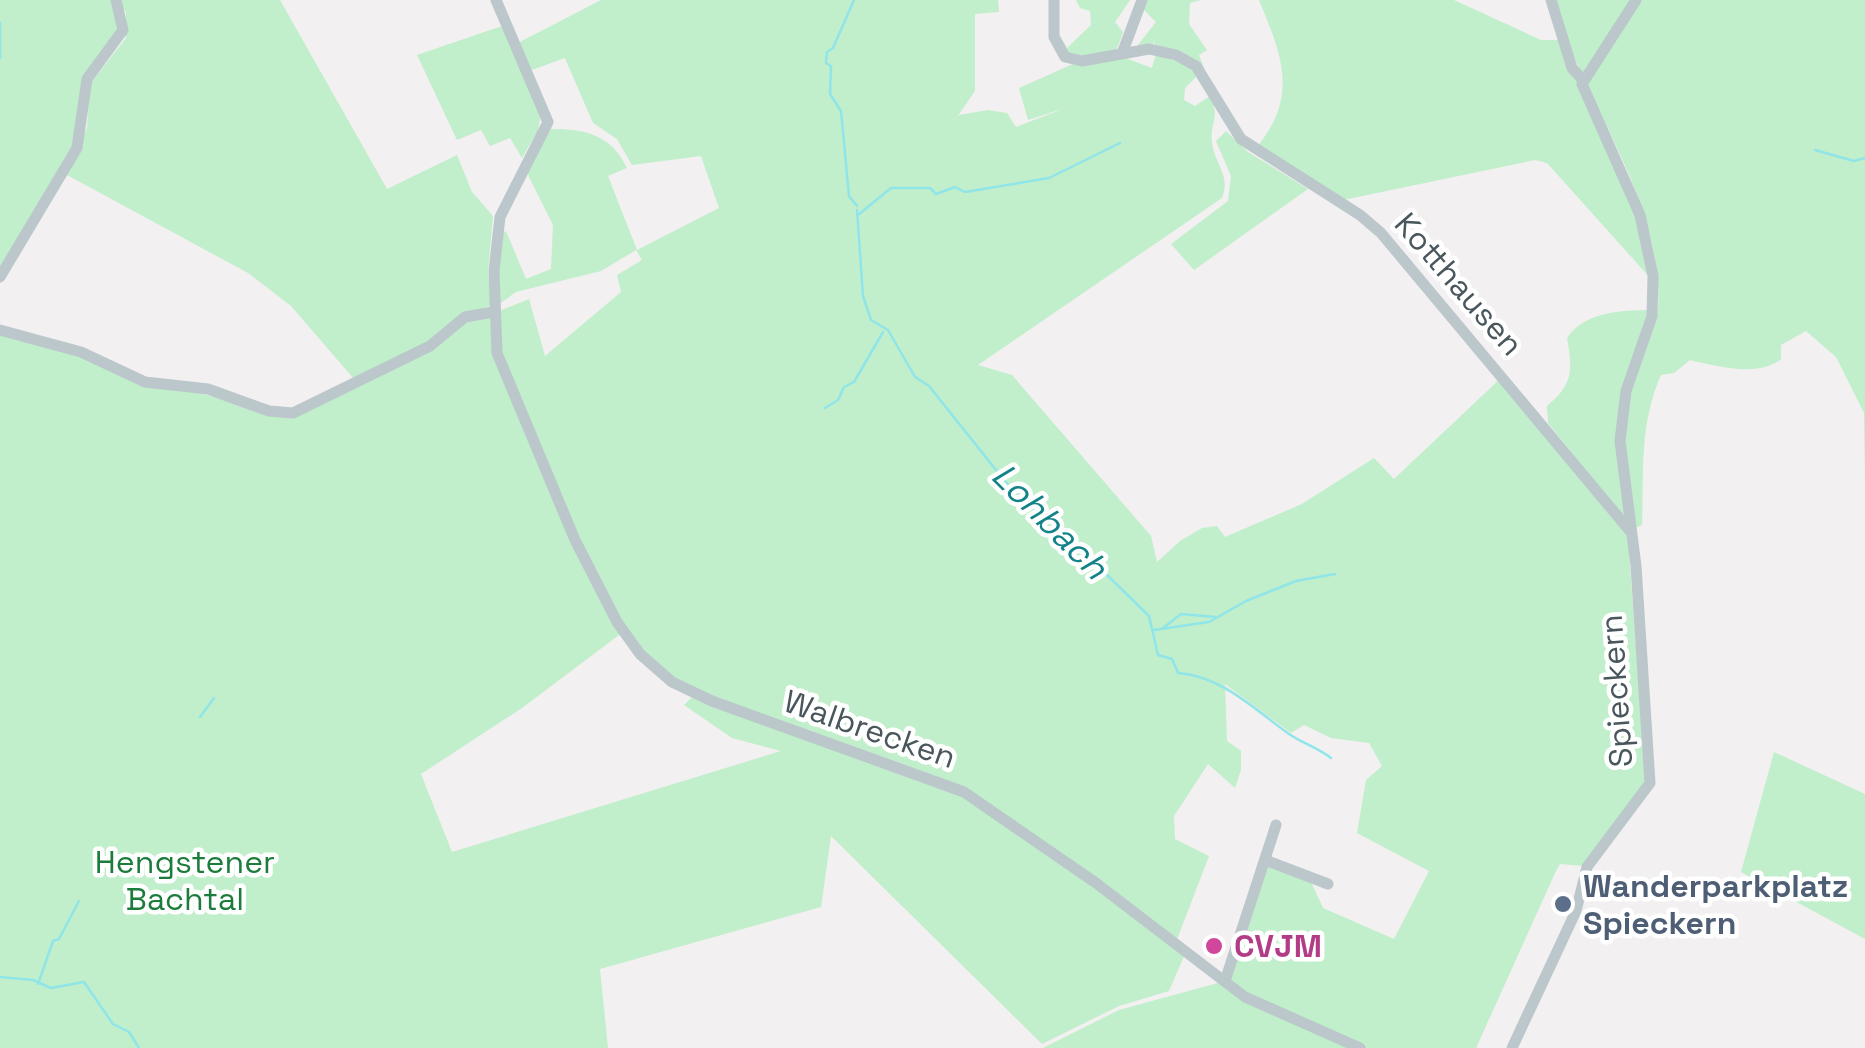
<svg xmlns="http://www.w3.org/2000/svg" width="1865" height="1048" font-family="'Space Grotesk',sans-serif">
  <rect width="100%" height="100%" fill="#f2f0f0"/>
  <g fill="#c1eecb" fill-rule="evenodd">
    <path d="M0 0H114L122 25 95 63 78 141 0 270Z"/>
    <path d="M119 0H280L387 189 457 155 472 192 493 216 488 271 491 306 483 308 494 313 529 299 545 356 621 292 617 275 642 260 636 250 601 271 516 292 498 305 496 236 506 231 526 279 551 269 553 225 525 169 549 129C583 128 611 134 627 168L608 176 637 250 719 208 701 156 632 165 617 139 593 123 565 58 529 71 516 44 601 0H998L999 12 975 14V91L955 120 959 115 988 110 1007 113 1016 127 1065 108 1028 120 1019 88 1073 64 1127 54 1128 59 1152 68 1156 54 1190 66 1198 75 1185 88 1184 100 1195 106 1210 96C1221 119 1209 123 1212 143 1215 165 1231 175 1222 198L978 365 1012 375 1151 536 1157 562 1180 541 1202 528 1217 526 1225 537 1302 504 1374 458 1394 479 1502 377 1620 522 1628 539 1646 783 1585 866 1560 864 1556 871 1476 1048H1043L1119 1010 1225 981 1265 860 1311 882 1323 908 1394 939 1429 871 1357 833 1366 780 1382 766 1369 743 1331 738 1304 725 1291 733 1225 684 1227 741 1241 751V770L1235 788 1208 764 1174 816 1175 839 1209 856 1176 942 1185 954 1169 991 1119 1006 1042 1044 831 836 821 907 600 969 608 1048H0V326C54 346 260 424 307 407 323 401 339 388 354 379L291 306 248 273 67 175 87 128 90 84 126 38V13ZM623 632 660 669 697 692 684 705 732 738 781 751 452 852 421 774 522 708Z"/>
    <path d="M1076 0H1130L1115 22 1123 32 1116 51 1079 59 1061 50 1055 27 1067 48 1091 25 1090 11 1080 8Z"/>
    <path d="M1145 0H1201L1190 3 1189 24 1207 50 1199 55 1207 76 1154 44 1155 40 1151 47 1138 45 1156 22 1143 9Z"/>
    <path d="M1259 0H1454L1541 40H1560L1630 193 1653 281 1547 163 1535 160 1343 200 1257 147C1299 95 1282 56 1259 0Z"/>
    <path d="M1553 0H1865V482L1864 413 1836 357 1806 331 1781 345V359C1758 378 1717 366 1690 360L1674 373 1661 375C1639 425 1644 471 1642 525L1633 529 1548 423 1547 406C1573 385 1573 370 1567 338 1586 310 1626 310 1658 310 1664 198 1583 104 1553 0Z"/>
    <path d="M502 26 541 115 538 130 522 158 510 138 490 146 481 130 457 140 417 55Z"/>
    <path d="M1226 131 1248 152 1308 189 1194 270 1171 244 1228 201 1231 176 1216 141Z"/>
    <path d="M1774 752 1865 794V939L1741 872Z"/>
  </g>
  <g fill="none" stroke-linecap="round" stroke-linejoin="round">
    <g stroke="#90e5e9" stroke-width="2.5">
      <path d="M854 0 833 48 827 52 826 63 831 66 830 94 841 111 849 196 857 206"/>
      <path d="M0 23V58"/>
      <path d="M1815 150 1854 161 1865 158"/>
      <path d="M857 210 863 296 871 320 888 330 915 377 929 386 1020 500 1060 529 1149 616 1158 655 1172 659 1178 673C1222 676 1255 710 1289 734 1302 743 1318 748 1331 758"/>
      <path d="M858 215 891 188H930L936 194 955 187 965 192 1049 178 1120 143"/>
      <path d="M825 408 838 400 844 387 854 382 883 332"/>
      <path d="M1163 628 1181 614 1215 617"/>
      <path d="M1154 630 1209 622 1246 601 1296 581 1335 574"/>
      <path d="M200 717 214 698"/>
      <path d="M0 977 33 980 51 988 84 982 113 1024 129 1032 139 1048"/>
      <path d="M38 984 53 941 59 939 79 901"/>
    </g>
    <g stroke="#bcc7cc" stroke-width="11">
      <path d="M496 0 548 122 500 217 494 271 497 353 575 540 617 622 640 654 672 682 712 701 964 792 1096 883 1245 997 1360 1048"/>
      <path d="M1054 0V37L1065 57 1082 61 1149 49 1176 55 1196 66 1241 139 1360 215 1381 233 1630 531"/>
      <path d="M1551 0 1572 68 1582 79"/>
      <path d="M1123 51 1142 0"/>
      <path d="M0 277 77 148 87 79 123 30 116 0"/>
      <path d="M0 330 81 352 145 382 208 389 269 411 293 413 430 346 465 317 493 312"/>
      <path d="M1265 860 1328 884"/>
      <path d="M1225 981 1276 825"/>
      <path d="M1512 1048 1576 911 1587 867 1650 783 1636 566 1620 441 1626 391 1652 316 1653 276 1640 215 1582 84 1636 0"/>
    </g>
  </g>
  <circle fill="#5c6f8a" stroke="#fff" stroke-width="4" cx="1563" cy="904" r="10"/>
  <circle fill="#d1479c" stroke="#fff" stroke-width="4" cx="1214" cy="946" r="10"/>
  <g text-anchor="middle" stroke-width="9" stroke-linejoin="round" paint-order="stroke">
    <g font-size="32" fill="#49575d" stroke="#fff">
      <text transform="translate(1459 284) rotate(49)" y="11">Kotthausen</text>
      <text transform="translate(1616 691) rotate(-94)" y="11">Spieckern</text>
      <text transform="translate(870 729) rotate(19)" y="11">Walbrecken</text>
    </g>
    <g font-size="32" fill="#1b7c3b" stroke="#fff">
      <text x="185" y="873">Hengstener<tspan x="185" dy="37">Bachtal</tspan></text>
    </g>
    <g font-size="32" font-weight="bold" fill="#4e5e75" stroke="#fff" text-anchor="start">
      <text x="1583" y="897">Wanderparkplatz<tspan x="1583" dy="37">Spieckern</tspan></text>
    </g>
    <g font-size="32" font-weight="bold" fill="#b23c85" stroke="#fff" text-anchor="start">
      <text x="1234" y="957">CVJM</text>
    </g>
    <g font-size="35" font-style="italic" fill="#128388" stroke="#fff">
      <text transform="translate(1050 521) rotate(45)" y="12">Lohbach</text>
    </g>
  </g>
</svg>
